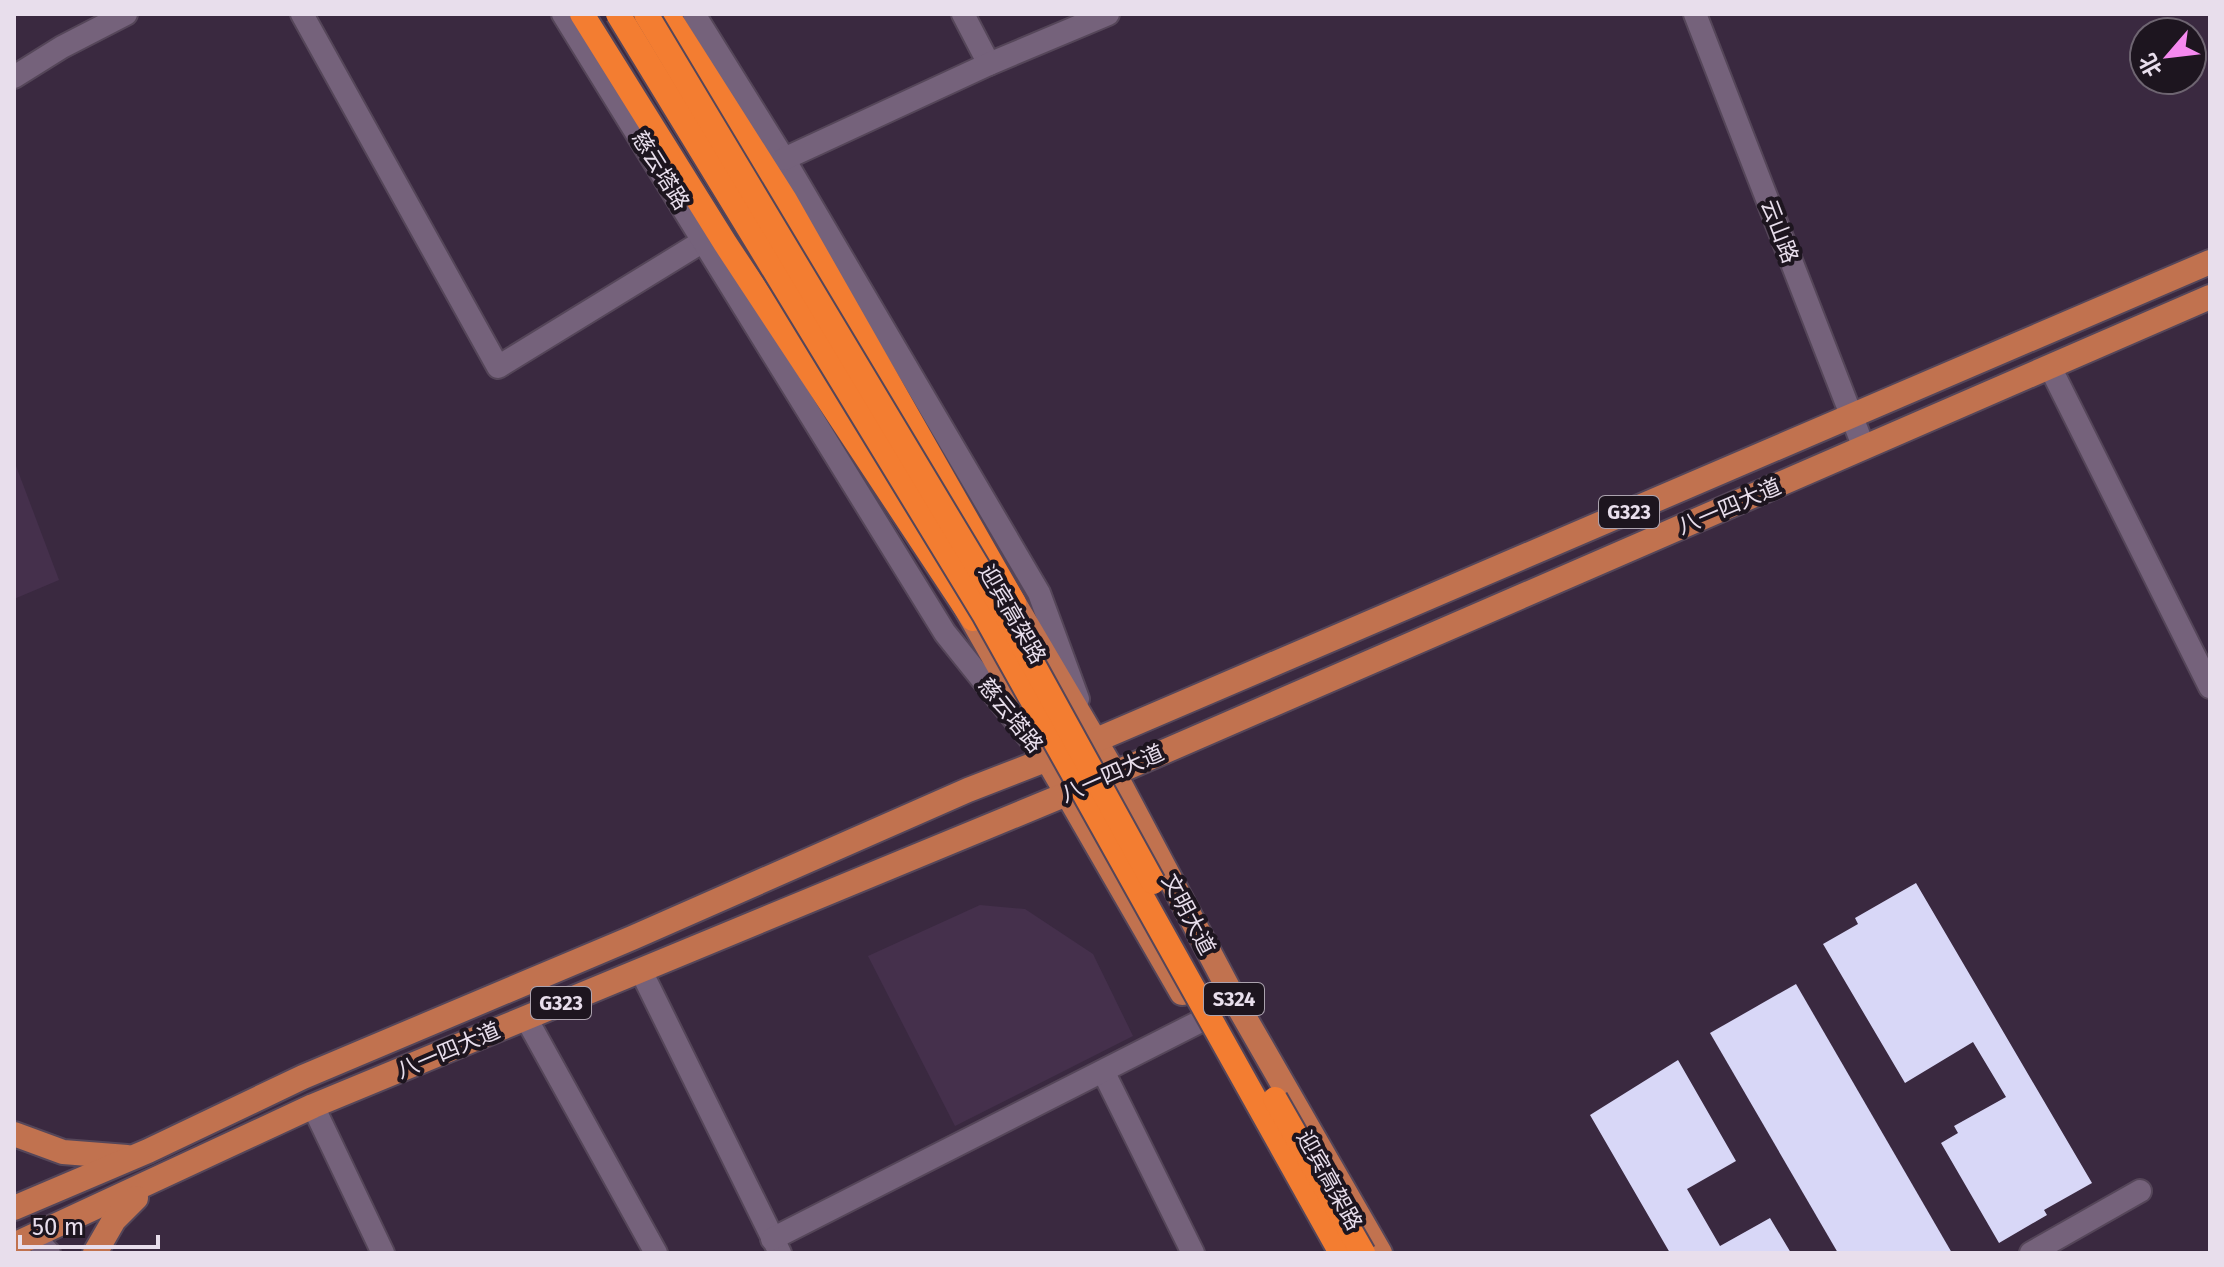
<svg xmlns="http://www.w3.org/2000/svg" width="2224" height="1267" font-family="'Fira Sans','Noto Sans SC',sans-serif">
  <rect width="100%" height="100%" fill="#3a2940"/>
  <g fill="#45304c">
    <path d="M16 466 59 580 14 599V467Z"/>
    <path d="M980 905 1025 909 1093 954 1133 1036 955 1126 868 956Z"/>
  </g>
  <g fill="#d8d7f7">
    <path d="M1916 883 2092 1183 2044 1210 2047 1215 1999 1243 1941 1143 1958 1133 1954 1126 2006 1097 1973 1042 1905 1083 1823 944 1858 924 1855 918Z"/>
    <path d="M1796 984 1952 1253H1838L1710 1033Z"/>
    <path d="M1678 1060 1736 1161 1687 1189 1720 1246 1770 1218 1791 1253H1670L1590 1115Z"/>
  </g>
  <g fill="none" stroke-linecap="round" stroke-linejoin="round">
    <g stroke="#554659" stroke-width="26">
      <g id="minor">
        <path d="M302 14 498 367 705 240"/>
        <path d="M563 14 945 633 1035 745"/>
        <path d="M694 14 784 159 1039 593 1078 699"/>
        <path d="M963 14 989 64"/>
        <path d="M1695 14 1864 448"/>
        <path d="M14 77 62 47 126 14"/>
        <path d="M784 159 989 64 1108 14"/>
        <path d="M2050 367 2210 687"/>
        <path d="M641 971 780 1253"/>
        <path d="M526 1018 656 1253"/>
        <path d="M1104 1073 1193 1253"/>
        <path d="M313 1106 383 1253"/>
        <path d="M34 1237 49 1253"/>
        <path d="M772 1239 1199 1022"/>
        <path d="M2031 1253 2140 1191"/>
      </g>
    </g>
    <g stroke="#554659" stroke-width="28">
      <g id="major">
        <path d="M1004 586 1113 771 1234 999 1380 1253"/>
        <path d="M963 603 1029 719 1047 759 1182 993"/>
        <path d="M14 1134 63 1152 127 1157"/>
        <path d="M14 1208 148 1151 303 1077 632 938 968 790 1094 741 2210 262"/>
        <path d="M14 1245 313 1106 1069 793 2210 297"/>
        <path d="M95 1253 114 1220 136 1198"/>
      </g>
    </g>
    <g stroke="#554659" stroke-width="28">
      <g id="highway">
        <path d="M582 14 725 243 973 619"/>
        <path d="M667 14 785 200 1014 603"/>
      </g>
    </g>
    <use href="#minor" stroke="#75627b" stroke-width="22"/>
    <use href="#major" stroke="#c1724f" stroke-width="24"/>
    <use href="#highway" stroke="#f37d31" stroke-width="24"/>
    <g stroke="#554659" stroke-width="28" stroke-linecap="butt">
      <g id="highway-bridge">
        <path d="M618 14 984 614 1341 1253"/>
        <path d="M646 14 1000 604 1153 882"/>
        <path d="M1275 1099 1363 1253"/>
      </g>
    </g>
    <use href="#highway-bridge" stroke="#f37d31" stroke-width="24"/>
  </g>
  <g text-anchor="middle" stroke-width="8" stroke-linejoin="round" paint-order="stroke">
    <g fill="#1d151f" stroke="#aba2ae" stroke-width="2">
      <rect x="1599" y="496" width="60" height="32" rx="6"/>
      <rect x="1204" y="983" width="60" height="32" rx="6"/>
      <rect x="531" y="987" width="60" height="32" rx="6"/>
    </g>
    <g font-size="20" font-weight="bold" fill="#e8deec">
      <text x="1629" y="519">G323</text>
      <text x="1234" y="1006">S324</text>
      <text x="561" y="1010">G323</text>
    </g>
    <g font-size="22" fill="#e8deec" stroke="#1d151f">
      <text transform="translate(661 170) rotate(58)" y="8">慈云塔路</text>
      <text transform="translate(1780 231) rotate(69)" y="8">云山路</text>
      <text transform="translate(1729 506) rotate(-23)" y="8">八一四大道</text>
      <text transform="translate(1013 614) rotate(60)" y="8">迎宾高架路</text>
      <text transform="translate(1011 715) rotate(51)" y="8">慈云塔路</text>
      <text transform="translate(1112 773) rotate(-24)" y="8">八一四大道</text>
      <text transform="translate(1189 914) rotate(62)" y="8">文明大道</text>
      <text transform="translate(448 1050) rotate(-23)" y="8">八一四大道</text>
      <text transform="translate(1330 1180) rotate(61)" y="8">迎宾高架路</text>
    </g>
  </g>
  <rect width="2224" height="1267" fill="none" stroke="#e8deec" stroke-width="32"/>
  <g transform="translate(2168 56) rotate(242)"><circle r="38" fill="#1d151f" stroke="#6e6571" stroke-width="2"/>
  <path d="M0-6L14 30L0 20L-14 30Z" fill="#f589ef"/>
  <text y="-12" font-size="22" font-weight="bold" text-anchor="middle" fill="#e8deec">北</text>
  </g>
  <path d="M20 1235v12h138v-12" fill="none" stroke="#e8deec" stroke-width="4"/>
  <text x="32" y="1235" font-size="24" fill="#e8deec" stroke="#1d151f" stroke-width="6" paint-order="stroke">50 m</text>
</svg>
